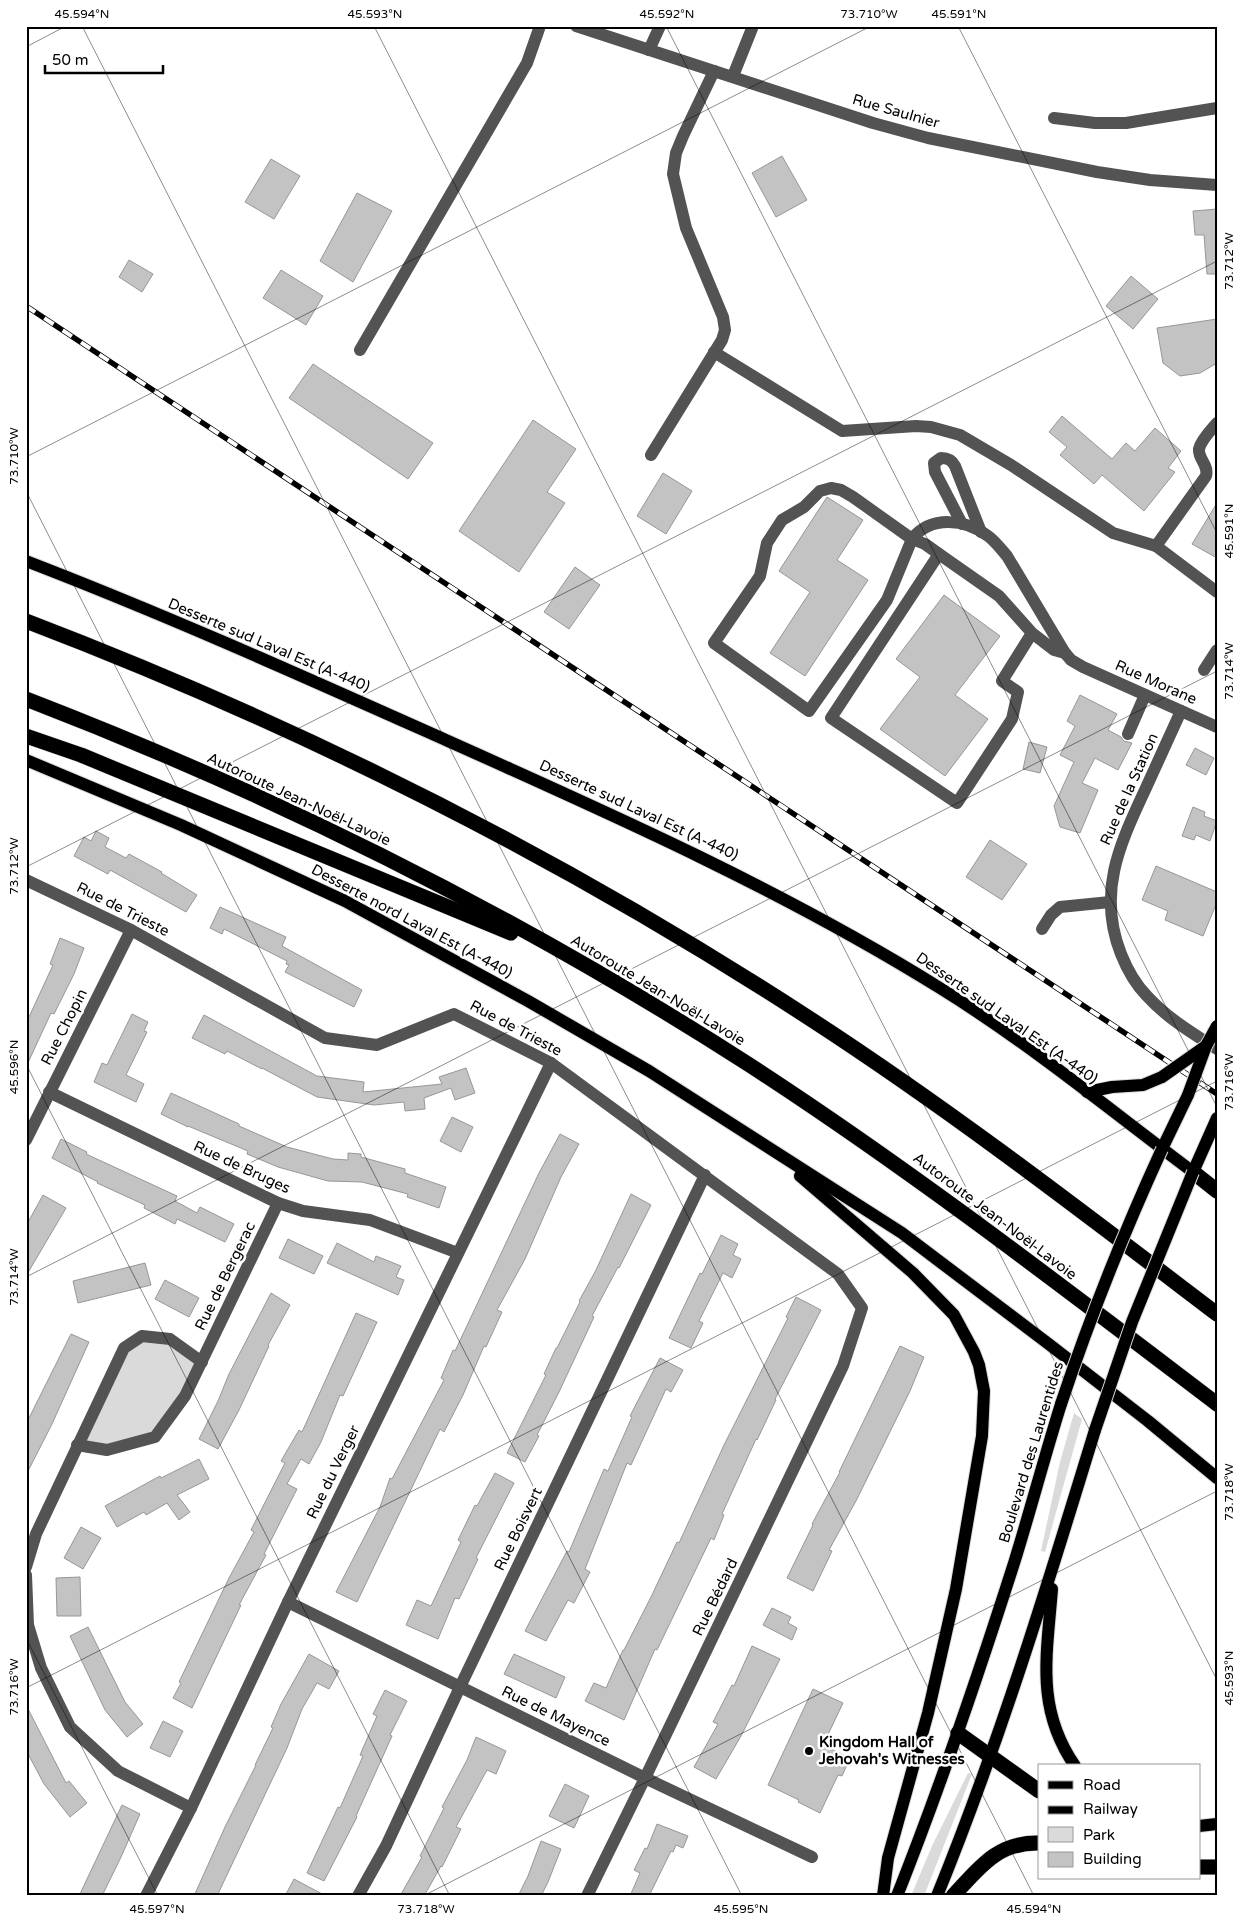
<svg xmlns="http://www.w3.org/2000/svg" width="1243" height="1922" font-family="'Varela Round',sans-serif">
  <rect width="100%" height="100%" fill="#fff"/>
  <g fill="#dadada">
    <path d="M142 1336 170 1339 202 1362 155 1437 107 1450 77 1445 124 1348Z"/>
    <path d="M1074 1413 1082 1419 1045 1552 1041 1551 1060 1462Z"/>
    <path d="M968 1773 972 1774 924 1896H911L932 1846Z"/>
  </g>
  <g fill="#c3c3c3" stroke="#979797">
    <path d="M782 156 807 200 776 217 752 173Z"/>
    <path d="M271 159 300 176 274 219 245 202Z"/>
    <path d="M357 193 392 211 353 282 320 261Z"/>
    <path d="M1217 209V274H1207L1204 235H1195L1193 211Z"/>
    <path d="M129 260 153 274 142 292 119 277Z"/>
    <path d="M281 270 323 296 306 325 263 298Z"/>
    <path d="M1131 276 1158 299 1133 329 1106 306Z"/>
    <path d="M1217 319V363L1200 373 1180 376 1163 363 1157 328Z"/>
    <path d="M313 364 433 443 408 479 289 398Z"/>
    <path d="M1062 416 1112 459 1126 443 1135 451 1155 428 1181 451 1168 468 1175 472 1144 511 1102 475 1094 484 1060 455 1067 447 1049 432Z"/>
    <path d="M533 420 576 449 547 492 565 503 519 572 459 531Z"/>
    <path d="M663 473 692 491 666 534 637 516Z"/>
    <path d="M827 497 863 520 837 560 868 580 805 676 770 653 810 592 779 571Z"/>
    <path d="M1217 503V558L1192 544Z"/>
    <path d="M575 567 600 585 569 629 544 612Z"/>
    <path d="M944 595 1000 636 955 695 988 719 945 776 880 729 920 677 896 659Z"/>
    <path d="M1080 695 1117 714 1108 730 1121 737 1124 741 1132 743 1118 770 1095 758 1082 783 1098 790 1080 833 1060 827 1054 806 1074 762 1060 755 1075 726 1067 721Z"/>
    <path d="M1029 742 1047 747 1040 773 1023 769Z"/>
    <path d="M1195 748 1214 758 1206 775 1186 765Z"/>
    <path d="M1193 807 1205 812 1204 816 1217 821 1210 841 1196 835 1194 840 1182 836Z"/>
    <path d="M96 831 109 838 105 847 126 858 129 854 162 872 161 873 197 895 186 912 110 870 108 874 74 856 84 837 91 841Z"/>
    <path d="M990 840 1027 864 1002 900 966 877Z"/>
    <path d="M1156 866 1217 892V902L1203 936 1165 920 1168 911 1142 900Z"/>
    <path d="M220 907 286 937 282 946 362 990 354 1007 285 972 289 965 286 964 287 961 224 929 222 934 210 928Z"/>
    <path d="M60 938 84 948 74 974 54 1014 51 1013 26 1067V1015L29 1017 53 965 50 964Z"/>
    <path d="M132 1014 148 1022 144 1031 147 1032 126 1075 144 1084 136 1102 94 1082 102 1063 107 1065Z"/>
    <path d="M204 1015 317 1076 364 1082 363 1092 442 1084 439 1077 466 1068 475 1093 455 1100 451 1088 424 1098 425 1109 405 1111 404 1102 374 1105 317 1097 262 1068V1069L227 1051 225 1054 192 1038Z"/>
    <path d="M171 1093 239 1124V1126L287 1147 333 1159 348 1160V1153L361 1154V1157L405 1169V1173L446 1187 439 1208 407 1197 408 1194 362 1182 328 1181 278 1167 247 1154 248 1151 188 1126V1127L161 1114Z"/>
    <path d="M452 1117 473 1127 461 1152 440 1141Z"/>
    <path d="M560 1134 579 1144 561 1177 525 1259 497 1310 502 1312 486 1347 484 1346 463 1395 444 1432 440 1429 357 1602 336 1592 380 1507 390 1478 392 1479 444 1380 441 1378 453 1350 455 1351 539 1173Z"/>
    <path d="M61 1139 87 1152 86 1154 177 1196 175 1201 197 1213 200 1207 234 1224 225 1242 177 1219 175 1224 144 1208 145 1205 97 1183 98 1182 52 1158Z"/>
    <path d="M631 1194 651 1205 619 1268 618 1267 592 1316 594 1317 559 1392 537 1435 539 1436 525 1462 507 1453 546 1375 544 1374 556 1348H557L580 1302 579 1301 596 1270Z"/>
    <path d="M43 1195 66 1208 26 1276V1226Z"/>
    <path d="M721 1235 738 1244 733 1255 741 1259 732 1278 723 1273 699 1321 703 1323 691 1348 669 1338 700 1273 702 1274Z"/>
    <path d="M288 1239 323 1256 314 1274 279 1258Z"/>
    <path d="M337 1243 374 1262 376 1256 401 1266 396 1277 404 1280 398 1295 327 1263Z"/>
    <path d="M145 1263 151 1285 78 1303 73 1281Z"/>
    <path d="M165 1280 199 1298 189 1317 155 1299Z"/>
    <path d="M271 1293 290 1305 268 1345 269 1346 239 1410 218 1449 199 1439 218 1401 229 1374Z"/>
    <path d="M796 1297 821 1310 775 1399 776 1400 757 1440 756 1439 722 1514 724 1515 714 1540 711 1538 657 1650 655 1649 624 1720 585 1701 594 1683 606 1688 623 1650H624L651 1597 677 1542 679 1543 724 1445 788 1318 786 1317Z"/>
    <path d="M356 1313 377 1322 343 1396 340 1395 321 1442 309 1464 301 1459 287 1484 297 1489 264 1554 266 1555 239 1605H241L192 1708 173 1698 181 1683 179 1682 229 1578 254 1532 251 1530 285 1463 281 1461 299 1430 302 1432Z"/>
    <path d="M71 1334 89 1342 52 1424 26 1475V1424Z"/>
    <path d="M900 1346 924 1357 910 1391 857 1499 829 1550 832 1551 813 1591 787 1578 813 1525 812 1524 840 1472H839Z"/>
    <path d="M660 1358 683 1370 671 1392 666 1389 631 1465 627 1463 585 1569 590 1572 574 1603 568 1600 546 1641 525 1631 567 1551 569 1552 604 1469 608 1471 632 1417 630 1416Z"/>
    <path d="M199 1459 209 1479 177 1495 190 1512 179 1520 167 1503 146 1515 144 1512 117 1527 105 1506 160 1476 161 1478Z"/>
    <path d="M495 1473 514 1483 476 1558 478 1559 459 1599 455 1598 438 1639 406 1625 417 1600 431 1606 461 1542 458 1540 475 1505 477 1506Z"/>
    <path d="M81 1527 101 1538 83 1569 64 1558Z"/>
    <path d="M80 1577 81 1616H57L56 1578Z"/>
    <path d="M772 1608 791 1617 788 1623 797 1628 792 1640 763 1625Z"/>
    <path d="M88 1627 125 1702 143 1724 127 1737 105 1710 70 1636Z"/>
    <path d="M752 1646 780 1659 741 1736 716 1779 694 1767 718 1724 713 1722 732 1685 734 1686Z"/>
    <path d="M309 1654 339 1671 329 1689 317 1683 302 1709 287 1748 217 1896H194L225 1827 256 1765H255L273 1728 271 1727 281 1704Z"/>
    <path d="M514 1654 565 1677 556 1698 504 1674Z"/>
    <path d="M813 1689 843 1703 823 1745 850 1758 842 1776 838 1775 820 1813 798 1802 799 1800 768 1785Z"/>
    <path d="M385 1690 407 1701 390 1735 392 1736 356 1816 357 1817 324 1881 307 1873 338 1807 340 1808 363 1756 360 1755 377 1716 373 1714Z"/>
    <path d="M26 1705 66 1783 69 1781 87 1803 70 1817 44 1784 26 1750Z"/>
    <path d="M163 1721 183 1731 170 1757 150 1748Z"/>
    <path d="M476 1737 506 1751 496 1774 487 1770 456 1827 461 1829 442 1867 441 1866 424 1896H400L422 1857 420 1856 444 1808 442 1807 467 1760Z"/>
    <path d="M565 1784 589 1796 574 1828 549 1816Z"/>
    <path d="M122 1805 140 1814 121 1857 102 1896H79Z"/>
    <path d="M657 1824 688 1836 683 1848 676 1845 673 1852 671 1851 649 1896H630L640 1873 634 1870 645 1848 647 1849Z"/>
    <path d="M541 1841 561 1849 548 1882 541 1896H518L528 1876Z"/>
    <path d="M294 1879 326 1896H285Z"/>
  </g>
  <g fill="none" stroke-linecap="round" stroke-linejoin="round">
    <g stroke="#dbdbdb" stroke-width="14">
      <g id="major">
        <path d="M26 561C169 616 309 679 448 741 616 816 784 891 940 988 1029 1043 1110 1110 1193 1172L1217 1118"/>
        <path d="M26 760 181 825 345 901 528 1001 649 1071 902 1233 1050 1345 1148 1421 1217 1478"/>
        <path d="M1087 1092 1112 1087 1143 1085 1162 1077"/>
        <path d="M1162 1149 1188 1095"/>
        <path d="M800 1176 913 1273 954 1315 974 1352 979 1365 984 1391 982 1436 956 1589 928 1713 888 1858 883 1896"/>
        <path d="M1052 1589C1047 1655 1035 1708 1075 1766"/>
        <path d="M1199 1826 1217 1824"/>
        <path d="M897 1896C941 1785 979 1673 1015 1560 1031 1508 1045 1455 1061 1404"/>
        <path d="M937 1896C999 1744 1047 1587 1095 1430"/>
      </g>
    </g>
    <g stroke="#dbdbdb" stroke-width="16">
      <g id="highway">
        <path d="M26 621C301 726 565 859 812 1020 952 1111 1084 1213 1217 1314"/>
        <path d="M26 699C278 796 521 918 748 1064 910 1169 1063 1287 1217 1404"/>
        <path d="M26 736 81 755 511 933"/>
        <path d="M1193 1172 1217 1191"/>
        <path d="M958 1733 1039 1791"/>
        <path d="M1199 1867H1217"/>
        <path d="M953 1896C979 1868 997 1842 1039 1843"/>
      </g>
    </g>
    <g stroke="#535353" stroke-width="12">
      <path d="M576 26 873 123 928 138 1097 172 1150 180 1217 185"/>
      <path d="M649 50 660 26"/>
      <path d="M733 76 753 26"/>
      <path d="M1054 118 1095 123H1126L1217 108"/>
      <path d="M360 350 527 63 540 26"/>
      <path d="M714 352 842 431 916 426 931 427 960 435 1011 465 1113 533 1156 546 1206 476C1209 465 1198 459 1199 449 1201 440 1211 430 1217 423"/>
      <path d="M651 455 722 340 725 330 723 317 686 228 673 174 676 153 683 136 714 71"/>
      <path d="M962 524 935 472 934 463 941 458C948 458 952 460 955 466L981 532"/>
      <path d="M1156 546 1217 592"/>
      <path d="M939 554 925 544 912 539 887 600 809 711 714 643 760 576 767 543 782 520 804 507 820 491 831 488 841 490 853 497 912 539C931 515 965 519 988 536 995 541 1001 549 1007 556L1065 653 1071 660 1083 667 1217 727"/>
      <path d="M1032 633 999 596 939 554 831 718 957 803 1012 719 1018 692 1002 681 1032 633 1054 650 1065 653"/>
      <path d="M1204 670 1217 650"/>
      <path d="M1181 711C1169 737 1157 764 1145 790 1119 846 1097 893 1121 954 1127 969 1136 985 1147 996 1167 1018 1192 1033 1217 1049"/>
      <path d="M1128 734 1145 695"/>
      <path d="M26 880 131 930 325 1038 377 1045 454 1014 551 1063 838 1274 862 1308 843 1366 645 1778 587 1896"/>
      <path d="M1042 929 1051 915 1060 907 1110 902"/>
      <path d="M49 1092 278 1203 303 1211 370 1220 458 1253"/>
      <path d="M26 1140 131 930"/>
      <path d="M77 1445 107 1450 155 1437 185 1396 278 1203"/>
      <path d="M26 1567 36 1534 124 1348 142 1336 170 1339 202 1362"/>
      <path d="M26 1575 28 1625 41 1668 70 1727 118 1771 191 1808"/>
      <path d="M288 1602 645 1778 812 1857"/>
      <path d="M146 1896 191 1808 288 1602 551 1063"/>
      <path d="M358 1896 386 1846 460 1687 705 1175"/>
    </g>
    <use href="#major" stroke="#000" stroke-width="12"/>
    <use href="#highway" stroke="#000" stroke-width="15"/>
    <g stroke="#000" stroke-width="5.5">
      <path id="rail" d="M26 306 1217 1094"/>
    </g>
    <use href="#rail" stroke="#fff" stroke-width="4" stroke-dasharray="11" stroke-linecap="butt"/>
    <g stroke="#dbdbdb" stroke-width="14" stroke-linecap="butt">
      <g id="major-bridge">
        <path d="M1162 1077 1206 1046"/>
        <path d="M1188 1095 1206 1046 1217 1026"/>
        <path d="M1061 1404C1090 1317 1124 1232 1162 1149"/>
        <path d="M1095 1430 1132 1322 1193 1172"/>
      </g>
    </g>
    <use href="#major-bridge" stroke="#000" stroke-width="12"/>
  </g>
  <path fill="none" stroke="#000" stroke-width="1" stroke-opacity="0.45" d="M82 26 1034 1896M374 26 1217 1680M666 26 1217 1107M958 26 1217 533M26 47 66 26M26 457 871 26M26 491 742 1896M26 867 1217 261M26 1064 450 1896M26 1277 1217 671M26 1638 158 1896M26 1688 1217 1081M423 1896 1217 1491"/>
  <circle fill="#000" stroke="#fff" stroke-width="2" cx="809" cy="1751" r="5"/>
  <g text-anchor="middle" stroke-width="5" stroke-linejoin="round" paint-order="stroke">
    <g font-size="15" fill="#000" stroke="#fff">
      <text transform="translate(896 111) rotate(16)" y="5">Rue Saulnier</text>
      <text transform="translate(269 645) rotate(23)" y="5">Desserte sud Laval Est (A-440)</text>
      <text transform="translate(1156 682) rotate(24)" y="5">Rue Morane</text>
      <text transform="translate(1129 789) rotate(-66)" y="5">Rue de la Station</text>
      <text transform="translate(299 799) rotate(25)" y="5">Autoroute Jean-Noël-Lavoie</text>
      <text transform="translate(639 810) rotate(25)" y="5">Desserte sud Laval Est (A-440)</text>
      <text transform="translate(123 909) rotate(27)" y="5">Rue de Trieste</text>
      <text transform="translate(412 921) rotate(28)" y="5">Desserte nord Laval Est (A-440)</text>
      <text transform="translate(658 990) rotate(31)" y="5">Autoroute Jean-Noël-Lavoie</text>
      <text transform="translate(1007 1018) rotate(35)" y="5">Desserte sud Laval Est (A-440)</text>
      <text transform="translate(64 1027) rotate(-63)" y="5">Rue Chopin</text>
      <text transform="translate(516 1028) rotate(28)" y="5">Rue de Trieste</text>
      <text transform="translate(242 1167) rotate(25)" y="5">Rue de Bruges</text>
      <text transform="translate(995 1216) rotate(37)" y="5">Autoroute Jean-Noël-Lavoie</text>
      <text transform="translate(225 1276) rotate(-64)" y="5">Rue de Bergerac</text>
      <text transform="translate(1031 1452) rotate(-73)" y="5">Boulevard des Laurentides</text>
      <text transform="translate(333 1472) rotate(-64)" y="5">Rue du Verger</text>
      <text transform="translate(518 1529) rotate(-64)" y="5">Rue Boisvert</text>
      <text transform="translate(715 1597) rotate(-64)" y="5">Rue Bédard</text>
      <text transform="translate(556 1716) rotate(26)" y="5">Rue de Mayence</text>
    </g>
    <g font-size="15" font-weight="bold" fill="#000" stroke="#fff" text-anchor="start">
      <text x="819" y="1747">Kingdom Hall of<tspan x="819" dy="17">Jehovah's Witnesses</tspan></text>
    </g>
  </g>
  <rect width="1243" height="1922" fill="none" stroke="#ffffff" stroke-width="55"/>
  <rect x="1038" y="1764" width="162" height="115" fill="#ffffff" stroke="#999999"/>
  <rect x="1048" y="1781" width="25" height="8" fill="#000000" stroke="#999999"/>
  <text x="1083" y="1790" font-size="15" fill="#000000">Road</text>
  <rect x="1048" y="1806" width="25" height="8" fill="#000000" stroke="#999999"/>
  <text x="1083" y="1814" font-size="15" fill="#000000">Railway</text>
  <rect x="1048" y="1827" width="25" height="15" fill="#dadada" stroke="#999999"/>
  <text x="1083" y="1840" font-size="15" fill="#000000">Park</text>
  <rect x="1048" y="1852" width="25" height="15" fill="#c3c3c3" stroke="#999999"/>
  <text x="1083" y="1864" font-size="15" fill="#000000">Building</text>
  <path d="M45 65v8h118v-8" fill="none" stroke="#000000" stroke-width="2.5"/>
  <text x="52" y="65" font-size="15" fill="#000000" stroke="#ffffff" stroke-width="4" paint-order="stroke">50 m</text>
  <rect x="28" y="28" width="1188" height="1866" fill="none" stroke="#000" stroke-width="2"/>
  <g font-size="12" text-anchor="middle" fill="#000">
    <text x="82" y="18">45.594°N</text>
    <text x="375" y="18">45.593°N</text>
    <text x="667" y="18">45.592°N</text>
    <text x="869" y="18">73.710°W</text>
    <text x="959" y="18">45.591°N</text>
    <text transform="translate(1229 261) rotate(-90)" y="4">73.712°W</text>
    <text transform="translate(14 456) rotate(-90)" y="4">73.710°W</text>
    <text transform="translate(1229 531) rotate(-90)" y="4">45.591°N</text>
    <text transform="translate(1229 671) rotate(-90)" y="4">73.714°W</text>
    <text transform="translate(14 866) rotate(-90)" y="4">73.712°W</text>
    <text transform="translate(14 1067) rotate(-90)" y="4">45.596°N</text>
    <text transform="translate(1229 1082) rotate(-90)" y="4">73.716°W</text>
    <text transform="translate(14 1277) rotate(-90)" y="4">73.714°W</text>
    <text transform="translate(1229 1492) rotate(-90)" y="4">73.718°W</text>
    <text transform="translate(1229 1678) rotate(-90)" y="4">45.593°N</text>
    <text transform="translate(14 1687) rotate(-90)" y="4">73.716°W</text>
    <text x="157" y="1913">45.597°N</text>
    <text x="426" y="1913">73.718°W</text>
    <text x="741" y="1913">45.595°N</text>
    <text x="1034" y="1913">45.594°N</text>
  </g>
</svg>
